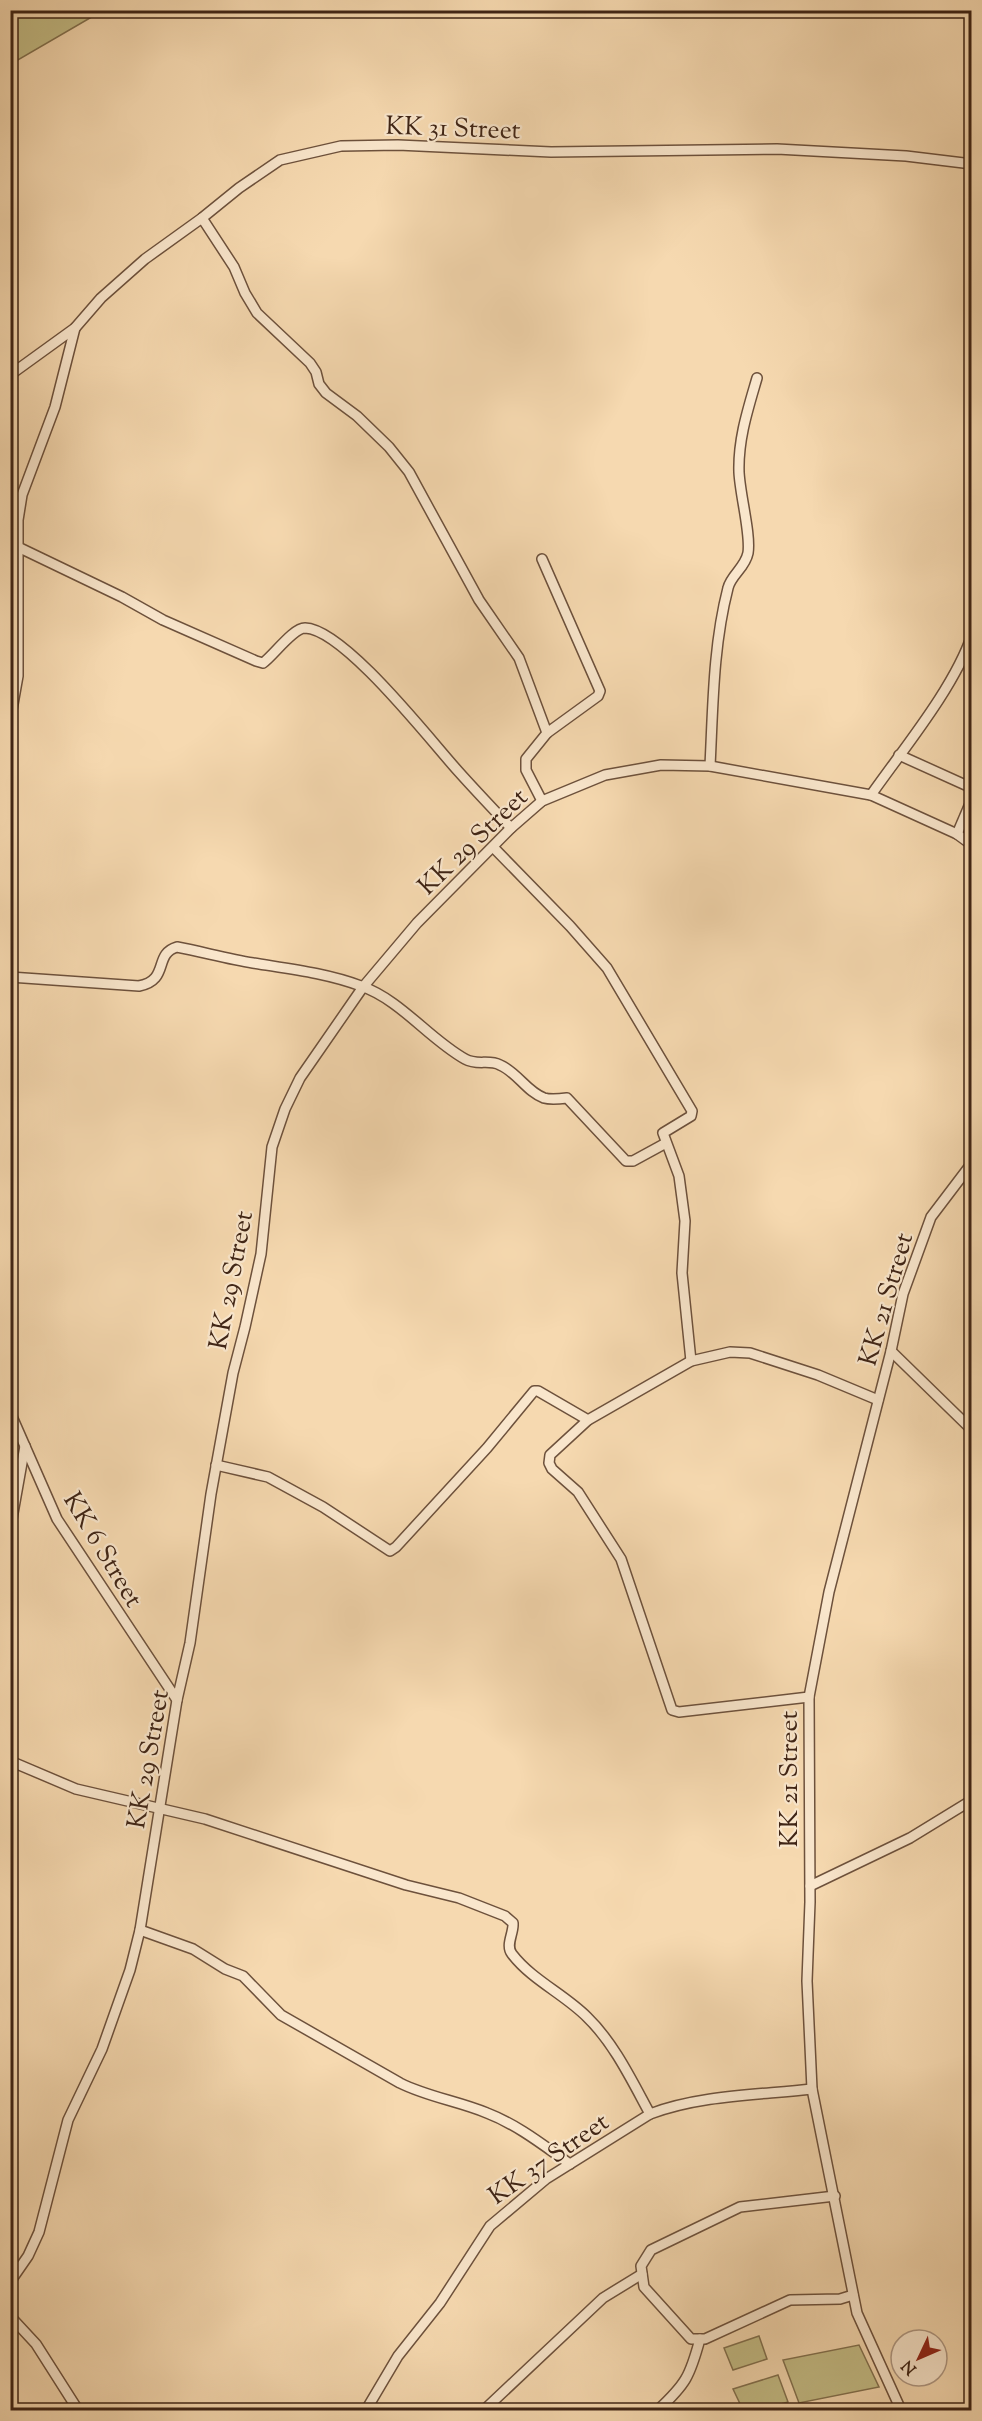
<svg xmlns="http://www.w3.org/2000/svg" width="982" height="2421" font-family="'Sorts Mill Goudy',serif">
  <rect width="100%" height="100%" fill="#f6d9b0"/>
  <filter id="stains"><feTurbulence type="fractalNoise" baseFrequency=".00333" numOctaves="4"/><feColorMatrix values="0 0 0 0 .2 0 0 0 0 .09 0 0 0 0 .02 0 0 0 .5 -.17"/></filter>
  <radialGradient id="worn" r=".72"><stop offset=".6" stop-color="#630" stop-opacity="0"/><stop offset="1" stop-color="#630" stop-opacity=".3"/></radialGradient>
  <g fill="#c4bd86" stroke="#82704e" stroke-width="1.5">
    <path d="M11 10H102V11L11 64Z"/>
    <path d="M759 2336 767 2359 733 2370 724 2348Z"/>
    <path d="M859 2345 879 2387 799 2403 783 2360Z"/>
    <path d="M778 2375 788 2402 760 2410H743L733 2389Z"/>
  </g>
  <g fill="none" stroke-linecap="round" stroke-linejoin="round">
    <g stroke="#6d513c" stroke-width="12">
      <g id="minor">
        <path d="M202 218 234 267 245 293 257 313 310 363 316 372 319 384 326 393 357 416 389 447 409 472 479 600 519 658 547 733"/>
        <path d="M10 375 75 328 101 298 145 259 202 218 239 188 280 160 341 146 398 145 551 152 777 149 906 156 972 164"/>
        <path d="M20 548 122 597 163 620 256 661 263 663C274 655 293 628 305 628 344 629 430 740 458 771 475 790 493 809 511 828"/>
        <path d="M10 721 18 676V520L22 495 55 407 75 328"/>
        <path d="M899 755 972 788"/>
        <path d="M710 766C713 707 713 646 728 588 731 575 745 568 748 553 751 534 740 495 739 472 738 439 748 409 757 378"/>
        <path d="M871 795C904 748 954 688 972 635"/>
        <path d="M542 801 526 770V759L547 733 598 696 600 691 542 559"/>
        <path d="M957 834 972 799"/>
        <path d="M493 847 570 926 607 968 692 1111 691 1116 663 1133 679 1176 685 1221 682 1273 691 1361"/>
        <path d="M10 977 139 986C170 980 153 954 177 947 203 952 228 959 253 963 290 969 326 973 361 986 401 1000 429 1039 465 1059 477 1066 489 1059 500 1065 517 1072 527 1092 544 1098 551 1100 559 1099 567 1098L626 1161H633L666 1143"/>
        <path d="M891 1351 972 1430"/>
        <path d="M10 1412 57 1519 177 1700"/>
        <path d="M216 1465 268 1477 323 1507 390 1551 396 1547 487 1448 534 1391H538L588 1420"/>
        <path d="M10 1530 25 1446"/>
        <path d="M809 1697 679 1712 672 1710 621 1559 578 1492 552 1469 549 1463 550 1455 588 1420 691 1361 730 1352 750 1353 818 1375 878 1400"/>
        <path d="M10 1761 76 1789 205 1819 406 1885 459 1898 505 1916 513 1923C514 1933 505 1945 512 1954 532 1980 564 1994 587 2017 614 2043 632 2081 650 2114"/>
        <path d="M810 1886 910 1838 972 1800"/>
        <path d="M140 1930 193 1949 225 1969 243 1976 281 2015 400 2083C428 2097 458 2101 487 2113 518 2125 543 2145 570 2164"/>
        <path d="M835 2196 740 2207 651 2250 641 2266 644 2287 691 2339H705L790 2300 840 2299 853 2295"/>
        <path d="M10 2282 28 2256 39 2232 68 2120 102 2049 130 1970 140 1930 177 1700 190 1643 211 1494 233 1373 245 1327 261 1254 272 1147 285 1109 300 1078 363 987 417 923 511 828 542 801 605 775 661 765 710 766 871 795 957 834 972 845"/>
        <path d="M10 2316 36 2344 78 2410"/>
        <path d="M366 2410 398 2356 440 2303 490 2226 546 2179 650 2114C700 2095 759 2095 812 2089"/>
        <path d="M484 2410 603 2298 642 2274"/>
        <path d="M658 2410C686 2384 690 2376 700 2339"/>
        <path d="M901 2410 857 2313 812 2089 807 1981 810 1902 809 1697 829 1592 891 1351 903 1294 931 1217 972 1163"/>
      </g>
    </g>
    <use href="#minor" stroke="#f9e6cc" stroke-width="9"/>
  </g>
  <g text-anchor="middle" stroke-width="4.5" stroke-linejoin="round" paint-order="stroke">
    <g font-size="26" fill="#3f2415" stroke="#f9e6cc">
      <text transform="translate(453 127) rotate(2)" y="9">KK 31 Street</text>
      <text transform="translate(472 841) rotate(-44)" y="9">KK 29 Street</text>
      <text transform="translate(230 1280) rotate(-79)" y="9">KK 29 Street</text>
      <text transform="translate(885 1299) rotate(-74)" y="9">KK 21 Street</text>
      <text transform="translate(104 1549) rotate(59)" y="9">KK 6 Street</text>
      <text transform="translate(147 1759) rotate(-80)" y="9">KK 29 Street</text>
      <text transform="translate(788 1779) rotate(-90)" y="9">KK 21 Street</text>
      <text transform="translate(548 2158) rotate(-35)" y="9">KK 37 Street</text>
    </g>
  </g>
  <rect width="982" height="2421" fill="none" stroke="#f6d9b0" stroke-width="36"/>
  <rect x="12" y="12" width="958" height="2397" fill="none" stroke="#3f2415" stroke-width="3"/>
  <rect x="18" y="18" width="946" height="2385" fill="none" stroke="#3f2415" stroke-width="1.5"/>
  <g transform="translate(919 2358) rotate(226)"><circle r="28" fill="#f9e6cc" stroke="#af9883" stroke-width="1.5"/>
  <path d="M0-4.5L10 22L0 15L-10 22Z" fill="#8f2418"/>
  <text y="-9" font-size="16" font-weight="bold" text-anchor="middle" fill="#3f2415">N</text>
  </g>
  <rect width="100%" height="100%" filter="url(#stains)"/>
  <rect width="100%" height="100%" fill="url(#worn)"/>
</svg>
